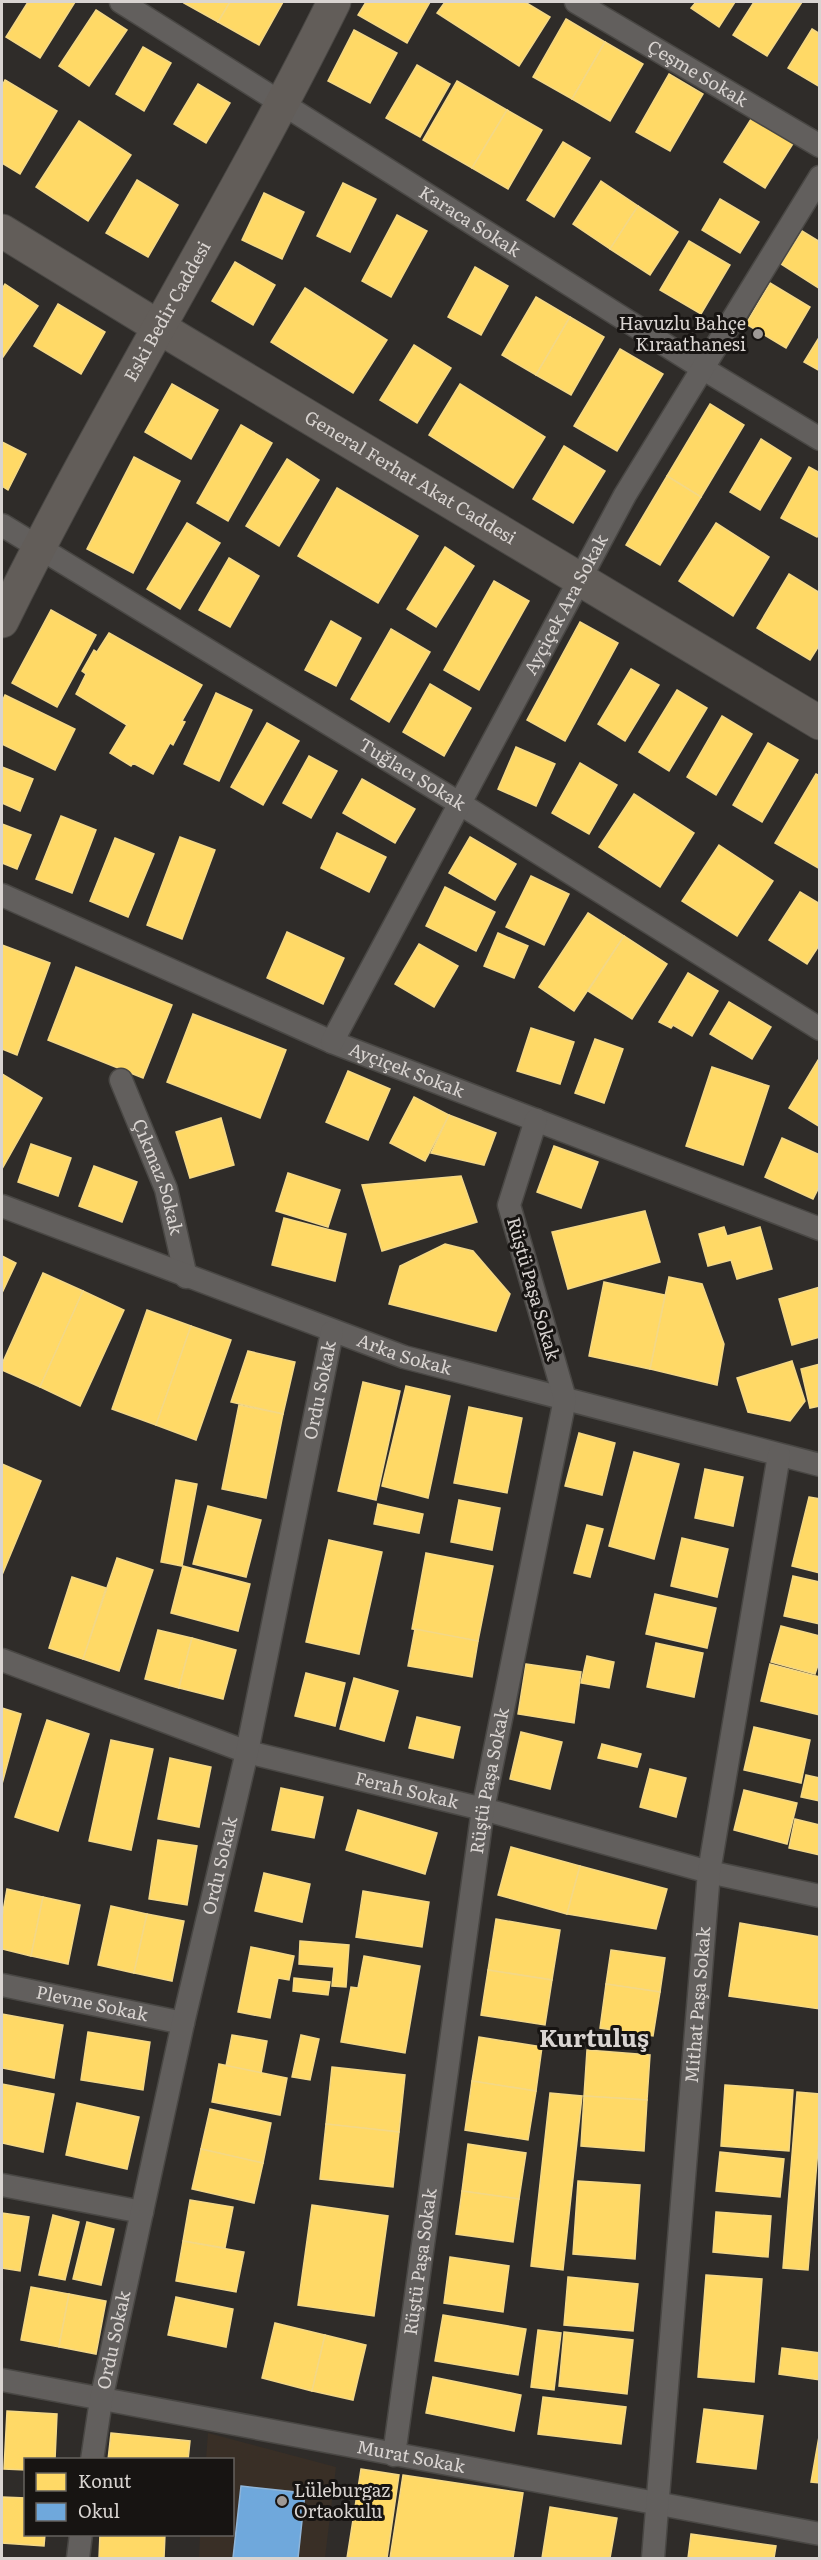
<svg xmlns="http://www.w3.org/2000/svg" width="821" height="2560" font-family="Literata,serif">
  <rect width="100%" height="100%" fill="#2f2c29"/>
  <path fill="#392f26" d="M208 2433 336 2467 325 2558H199L200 2535 232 2534V2460L206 2459Z"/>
  <g fill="#ffd966" stroke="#f4d886" stroke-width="1.5">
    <path d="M28 2H75L40 58 6 37Z"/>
    <path d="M185 2H230L218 22 184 3Z"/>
    <path d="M230 2H283L259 45 218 22Z"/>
    <path d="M366 2H430L407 43 358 15Z"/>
    <path d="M445 2H525L550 17 519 66 437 13Z"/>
    <path d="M696 2H735L719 27 691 8Z"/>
    <path d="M754 2H802L767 56 733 35Z"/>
    <path d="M96 10 127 30 89 86 59 66Z"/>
    <path d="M566 19 605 42 572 99 533 77Z"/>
    <path d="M812 29 820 34V87L788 68Z"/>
    <path d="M354 30 397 53 370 103 328 81Z"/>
    <path d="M605 42 643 64 610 121 572 99Z"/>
    <path d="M143 47 171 63 144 111 116 94Z"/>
    <path d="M417 65 450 84 420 137 386 118Z"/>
    <path d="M669 74 703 94 670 151 636 132Z"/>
    <path d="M5 80 57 111 20 174 2 163V86Z"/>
    <path d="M457 81 507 110 472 168 423 140Z"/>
    <path d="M198 84 230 103 206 143 174 124Z"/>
    <path d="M507 110 542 130 508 189 472 168Z"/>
    <path d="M753 116 794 142 765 188 724 162Z"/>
    <path d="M79 121 131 155 88 221 36 187Z"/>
    <path d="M563 142 590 158 554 217 527 200Z"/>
    <path d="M137 180 178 205 148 257 106 233Z"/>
    <path d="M601 181 638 206 610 249 573 224Z"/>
    <path d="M343 183 376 199 350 252 317 236Z"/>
    <path d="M264 193 304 212 282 259 242 240Z"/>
    <path d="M720 199 759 222 740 253 702 230Z"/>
    <path d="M638 206 678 232 650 275 610 249Z"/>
    <path d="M397 215 427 231 391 297 362 281Z"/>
    <path d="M802 231 820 242V289L781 264Z"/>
    <path d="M689 241 730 265 701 314 660 290Z"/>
    <path d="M235 262 275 285 253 325 212 301Z"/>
    <path d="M475 267 508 286 481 335 448 317Z"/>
    <path d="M770 283 810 307 786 348 746 324Z"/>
    <path d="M5 284 38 306 3 357 2 355V289Z"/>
    <path d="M305 288 387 340 353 393 271 342Z"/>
    <path d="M536 297 570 317 536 375 502 355Z"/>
    <path d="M58 304 105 332 81 374 34 346Z"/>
    <path d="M570 317 604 337 571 395 536 375Z"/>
    <path d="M820 336V371L804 362Z"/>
    <path d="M414 345 451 368 417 423 380 400Z"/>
    <path d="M620 349 663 374 617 451 574 426Z"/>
    <path d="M172 384 218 410 191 459 145 432Z"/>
    <path d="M460 384 545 437 513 488 429 435Z"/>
    <path d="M710 404 744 425 701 497 667 476Z"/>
    <path d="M241 425 272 443 228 521 197 503Z"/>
    <path d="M761 439 791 458 760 510 730 492Z"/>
    <path d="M2 442 26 454 8 490 2 486Z"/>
    <path d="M564 446 605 471 573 523 533 499Z"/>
    <path d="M134 457 180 481 133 573 87 549Z"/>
    <path d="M287 459 319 480 279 546 246 526Z"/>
    <path d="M809 467 820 473V532L817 537 781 518Z"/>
    <path d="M667 476 701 497 660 565 626 545Z"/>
    <path d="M337 488 418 536 378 603 298 556Z"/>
    <path d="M187 523 220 543 180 609 147 589Z"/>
    <path d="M716 523 769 557 733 616 679 581Z"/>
    <path d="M445 547 474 566 436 627 407 609Z"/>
    <path d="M229 558 259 576 230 627 199 610Z"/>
    <path d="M789 574 820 593V644L810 660 757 628Z"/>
    <path d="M494 581 529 601 479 690 444 670Z"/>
    <path d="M51 610 96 635 57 707 12 683Z"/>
    <path d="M331 621 361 638 336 686 305 670Z"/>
    <path d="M580 622 618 643 565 741 527 720Z"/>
    <path d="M391 629 430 652 389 722 351 699Z"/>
    <path d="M109 633 202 685 182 721 185 722 173 745 170 743 153 774 133 763 131 766 110 753 127 725 76 694 86 674 82 671 94 650 97 652Z"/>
    <path d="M631 669 659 685 625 741 598 724Z"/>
    <path d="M430 684 471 708 444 756 403 732Z"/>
    <path d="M677 690 707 708 669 771 639 752Z"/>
    <path d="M216 693 252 710 219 781 184 764Z"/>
    <path d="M5 695 75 729 55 770 2 744V702Z"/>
    <path d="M722 716 752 734 716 795 687 777Z"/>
    <path d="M267 723 299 741 263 805 231 787Z"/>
    <path d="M768 743 798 760 762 822 733 805Z"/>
    <path d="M516 747 555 764 536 806 498 789Z"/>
    <path d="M309 756 337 771 311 818 283 803Z"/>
    <path d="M580 763 617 785 589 834 552 813Z"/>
    <path d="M2 767 33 779 20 811 2 803Z"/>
    <path d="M816 774 820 776V869L775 843Z"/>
    <path d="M362 779 415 809 395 843 343 813Z"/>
    <path d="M634 794 694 833 660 887 599 847Z"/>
    <path d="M61 816 96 830 72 893 36 879Z"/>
    <path d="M2 824 31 835 17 869 2 863Z"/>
    <path d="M337 833 386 857 369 892 321 868Z"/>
    <path d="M180 837 215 850 182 939 147 925Z"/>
    <path d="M470 837 516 864 495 900 449 873Z"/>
    <path d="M115 838 154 854 128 917 90 901Z"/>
    <path d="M719 845 773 881 737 936 682 901Z"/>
    <path d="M531 876 569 894 544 945 506 927Z"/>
    <path d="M445 887 495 912 476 951 426 926Z"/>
    <path d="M800 892 820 904V944L807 964 769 940Z"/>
    <path d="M588 913 624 936 574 1011 539 987Z"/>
    <path d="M287 932 344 958 323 1004 267 978Z"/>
    <path d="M498 933 528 946 514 978 484 966Z"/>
    <path d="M624 936 667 964 632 1019 588 991Z"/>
    <path d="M419 944 458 966 434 1007 395 984Z"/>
    <path d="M2 945 50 963 17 1055 2 1049Z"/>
    <path d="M76 967 172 1005 143 1078 48 1040Z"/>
    <path d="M688 973 718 991 692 1036 673 1025 671 1028 659 1022Z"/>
    <path d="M729 1002 771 1027 752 1059 710 1034Z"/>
    <path d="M193 1014 286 1050 260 1118 167 1082Z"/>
    <path d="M531 1028 574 1042 560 1084 517 1071Z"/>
    <path d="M595 1039 623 1049 604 1103 575 1093Z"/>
    <path d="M820 1057V1127L789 1108Z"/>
    <path d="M712 1067 769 1086 743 1165 686 1146Z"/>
    <path d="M348 1071 390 1089 368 1140 326 1122Z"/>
    <path d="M2 1074 42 1098 2 1169Z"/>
    <path d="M414 1097 449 1115 425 1161 390 1143Z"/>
    <path d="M449 1115 496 1133 484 1165 431 1153Z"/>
    <path d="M221 1118 234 1165 190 1178 176 1132Z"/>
    <path d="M782 1138 820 1155V1185L813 1199 765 1177Z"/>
    <path d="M31 1144 71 1158 58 1196 18 1182Z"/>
    <path d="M554 1146 598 1162 581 1208 537 1192Z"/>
    <path d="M94 1166 137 1182 122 1222 79 1206Z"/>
    <path d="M288 1173 340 1190 328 1227 276 1211Z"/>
    <path d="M461 1176 477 1222 382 1251 362 1185Z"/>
    <path d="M645 1211 660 1262 568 1289 552 1232Z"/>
    <path d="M284 1218 346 1234 335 1281 272 1265Z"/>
    <path d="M724 1227 727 1236 760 1227 772 1269 737 1279 731 1260 708 1266 699 1234Z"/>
    <path d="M445 1244 473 1251 510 1294 496 1331 389 1304 400 1266Z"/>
    <path d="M2 1256 16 1263 2 1293Z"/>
    <path d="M43 1273 83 1291 40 1387 2 1370V1364Z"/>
    <path d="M669 1277 702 1284 724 1344 717 1385 650 1369Z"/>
    <path d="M604 1282 665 1295 650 1369 589 1356Z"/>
    <path d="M820 1287V1337L792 1345 779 1299Z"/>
    <path d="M83 1291 124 1310 80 1406 40 1387Z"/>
    <path d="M147 1310 191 1326 156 1425 112 1409Z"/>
    <path d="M191 1326 231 1340 196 1440 156 1425Z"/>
    <path d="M248 1351 295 1362 283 1414 231 1402Z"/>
    <path d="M792 1361 805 1401 790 1421 748 1412 737 1378Z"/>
    <path d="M820 1364V1406L810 1408 801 1369Z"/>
    <path d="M363 1382 400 1391 376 1500 338 1491Z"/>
    <path d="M406 1386 450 1396 428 1498 382 1486Z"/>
    <path d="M239 1405 283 1414 266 1498 222 1489Z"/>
    <path d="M469 1407 522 1418 507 1493 454 1483Z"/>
    <path d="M579 1433 615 1443 602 1495 565 1486Z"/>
    <path d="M634 1452 679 1464 654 1559 609 1546Z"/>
    <path d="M2 1464 41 1481 2 1575Z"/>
    <path d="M705 1469 743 1477 733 1526 695 1518Z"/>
    <path d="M176 1480 197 1484 182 1566 161 1562Z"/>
    <path d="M809 1497 820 1499V1573L792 1566Z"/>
    <path d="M459 1500 500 1508 492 1550 451 1542Z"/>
    <path d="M378 1504 423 1514 419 1533 374 1524Z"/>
    <path d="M208 1506 261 1520 246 1577 193 1564Z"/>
    <path d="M587 1525 603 1529 590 1577 574 1573Z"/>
    <path d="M682 1538 728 1549 717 1597 671 1586Z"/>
    <path d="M329 1540 382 1552 359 1654 306 1642Z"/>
    <path d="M426 1553 493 1566 478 1641 412 1629Z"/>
    <path d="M117 1558 153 1570 119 1671 83 1659Z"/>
    <path d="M183 1566 250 1584 238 1631 171 1613Z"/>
    <path d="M793 1576 820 1582V1624L784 1616Z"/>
    <path d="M72 1577 106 1588 83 1659 49 1648Z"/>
    <path d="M655 1594 716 1608 707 1648 646 1634Z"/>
    <path d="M781 1626 820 1636V1659L815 1674 771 1662Z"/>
    <path d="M415 1629 478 1641 472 1677 408 1666Z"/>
    <path d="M158 1630 192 1638 179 1688 145 1679Z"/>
    <path d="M192 1638 236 1650 223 1699 179 1688Z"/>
    <path d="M656 1643 703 1653 694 1697 647 1687Z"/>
    <path d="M587 1656 614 1662 609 1688 581 1683Z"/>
    <path d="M526 1664 581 1672 574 1723 518 1714Z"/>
    <path d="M770 1664 820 1677V1715L761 1701Z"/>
    <path d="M306 1673 345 1683 335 1726 295 1716Z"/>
    <path d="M354 1678 398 1691 384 1741 340 1729Z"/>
    <path d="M2 1708 21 1714 2 1784Z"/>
    <path d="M417 1717 460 1727 453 1758 409 1748Z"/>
    <path d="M47 1720 89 1734 58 1831 15 1817Z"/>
    <path d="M754 1727 810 1740 801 1783 744 1770Z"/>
    <path d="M521 1732 562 1742 550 1789 510 1779Z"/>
    <path d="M111 1740 153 1749 131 1850 89 1841Z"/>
    <path d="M602 1744 641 1754 637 1767 598 1758Z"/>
    <path d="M170 1758 211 1767 199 1827 158 1819Z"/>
    <path d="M650 1769 686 1778 676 1817 640 1807Z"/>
    <path d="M806 1775 820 1778V1801L801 1797Z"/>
    <path d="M281 1788 323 1797 314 1838 272 1830Z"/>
    <path d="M744 1790 797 1803 787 1844 734 1830Z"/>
    <path d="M358 1810 437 1833 425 1874 346 1850Z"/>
    <path d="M795 1819 820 1825V1855L789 1848Z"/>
    <path d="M158 1840 197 1846 187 1905 149 1899Z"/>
    <path d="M511 1847 580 1866 567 1914 498 1895Z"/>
    <path d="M580 1866 667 1889 656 1929 567 1914Z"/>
    <path d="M264 1873 310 1884 302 1922 255 1911Z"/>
    <path d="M7 1889 43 1897 31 1956 2 1949V1917Z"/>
    <path d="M363 1891 429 1902 422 1947 356 1937Z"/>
    <path d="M43 1897 80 1905 68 1964 31 1956Z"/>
    <path d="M111 1906 147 1914 134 1973 98 1965Z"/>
    <path d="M147 1914 184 1921 172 1981 134 1973Z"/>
    <path d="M496 1919 560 1930 552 1980 488 1970Z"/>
    <path d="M740 1923 820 1937V2009L729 1996Z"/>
    <path d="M300 1941 349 1945 346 1987 332 1986 334 1967 299 1964Z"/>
    <path d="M251 1947 294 1956 289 1980 278 1978 270 2018 238 2012Z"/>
    <path d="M611 1950 665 1958 660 1992 606 1984Z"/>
    <path d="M364 1956 420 1966 405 2053 341 2042 351 1987 358 1988Z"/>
    <path d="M488 1970 552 1980 545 2025 481 2015Z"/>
    <path d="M294 1978 330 1982 328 1995 293 1991Z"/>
    <path d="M606 1984 660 1992 653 2036 600 2028Z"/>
    <path d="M2 2014 63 2025 54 2078 2 2068Z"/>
    <path d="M88 2032 150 2042 143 2090 81 2080Z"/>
    <path d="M232 2035 267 2041 261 2073 226 2066Z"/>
    <path d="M301 2035 319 2039 310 2080 292 2077Z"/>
    <path d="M479 2037 542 2047 536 2091 472 2081Z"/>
    <path d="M587 2050 650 2055 647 2100 584 2096Z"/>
    <path d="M219 2064 287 2078 280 2115 212 2102Z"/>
    <path d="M332 2067 405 2075 399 2132 326 2124Z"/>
    <path d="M472 2081 536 2091 528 2140 465 2130Z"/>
    <path d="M2 2084 54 2094 43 2152 2 2143Z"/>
    <path d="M725 2085 793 2090 789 2151 721 2146Z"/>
    <path d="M797 2092 820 2094V2125L808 2270 783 2268Z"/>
    <path d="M550 2093 582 2096 563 2270 531 2266Z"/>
    <path d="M584 2096 647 2100 644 2151 581 2146Z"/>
    <path d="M77 2103 139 2117 127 2169 66 2155Z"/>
    <path d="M210 2109 271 2123 263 2163 201 2149Z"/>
    <path d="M326 2124 399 2132 393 2187 320 2179Z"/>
    <path d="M468 2144 526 2153 519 2199 462 2191Z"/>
    <path d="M201 2149 263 2163 254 2203 192 2189Z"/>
    <path d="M720 2152 784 2159 780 2197 716 2191Z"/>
    <path d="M578 2181 640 2185 635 2259 573 2254Z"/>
    <path d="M462 2191 519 2199 513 2242 456 2234Z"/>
    <path d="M190 2200 233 2207 225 2248 183 2241Z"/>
    <path d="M312 2205 388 2216 374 2316 298 2305Z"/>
    <path d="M716 2212 771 2216 768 2257 713 2252Z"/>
    <path d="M2 2213 29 2217 20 2271 2 2268Z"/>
    <path d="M53 2215 79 2222 65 2280 39 2275Z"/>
    <path d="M87 2222 114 2229 101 2285 73 2279Z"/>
    <path d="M183 2241 244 2252 236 2292 176 2281Z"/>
    <path d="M450 2257 509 2266 503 2312 444 2303Z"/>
    <path d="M706 2275 762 2279 754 2382 698 2377Z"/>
    <path d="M568 2277 638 2284 633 2331 564 2325Z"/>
    <path d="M31 2287 69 2294 59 2347 21 2340Z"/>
    <path d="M69 2294 106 2301 96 2354 59 2347Z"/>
    <path d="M176 2297 233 2309 226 2347 168 2335Z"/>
    <path d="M443 2315 526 2329 518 2375 435 2361Z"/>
    <path d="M275 2323 325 2335 312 2391 262 2378Z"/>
    <path d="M538 2330 561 2333 554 2390 531 2387Z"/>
    <path d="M564 2332 633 2340 627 2394 559 2386Z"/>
    <path d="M325 2335 366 2345 353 2400 312 2391Z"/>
    <path d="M782 2348 820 2353V2380L779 2374Z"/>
    <path d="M433 2377 521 2395 514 2431 426 2413Z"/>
    <path d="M543 2397 626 2407 621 2444 538 2434Z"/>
    <path d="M704 2409 763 2416 756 2469 697 2462Z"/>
    <path d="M7 2411 57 2414 55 2460H26V2470L4 2469Z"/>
    <path d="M820 2431V2483L811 2482Z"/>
    <path d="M111 2433 190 2441 188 2460H108Z"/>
    <path d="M361 2469 399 2475 387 2558H347Z"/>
    <path d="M403 2475 523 2493 513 2558H390Z"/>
    <path d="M2 2497 26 2498V2534H45L44 2546 2 2543Z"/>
    <path d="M550 2507 617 2518 610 2558H542Z"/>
    <path d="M100 2534H165L164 2558H99Z"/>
    <path d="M691 2534 776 2546 774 2558H688Z"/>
  </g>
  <path fill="#6fa8dc" stroke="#8fb5d9" stroke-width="1.5" d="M241 2486 305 2493 298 2558H233Z"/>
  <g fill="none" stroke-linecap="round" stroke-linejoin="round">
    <g stroke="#494744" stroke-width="25">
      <g id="street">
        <path id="s1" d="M121 2 702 368 820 439"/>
        <path id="s2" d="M576 2 820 146"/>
        <path id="s3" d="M2 525 459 803 820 1029"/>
        <path id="s4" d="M2 895 332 1042 820 1229"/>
        <path id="s5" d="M332 1042 625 495 820 177"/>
        <path id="s6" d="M121 1080 166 1189 186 1277"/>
        <path id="s7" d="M2 1206 404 1357 820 1465"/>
        <path id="s8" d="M2 1660 247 1752 483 1809 709 1872 820 1896"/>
        <path id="s9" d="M2 1985 183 2023"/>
        <path d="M2 2185 142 2212"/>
        <path id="s10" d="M2 2380 820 2534"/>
        <path id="s11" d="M394 2455 483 1809 565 1399 509 1205 536 1120"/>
        <path id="s12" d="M92 2460 101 2400 183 2023 247 1752 332 1332"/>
        <path d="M78 2558 81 2534"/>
        <path id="s13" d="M653 2558 709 1872 779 1455"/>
      </g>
    </g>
    <g stroke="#494744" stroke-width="35">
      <g id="secondary">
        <path id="s14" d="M2 231 180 340 820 723"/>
        <path id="s15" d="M2 621C105 411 230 212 334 2"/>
      </g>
    </g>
    <use href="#street" stroke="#625f5d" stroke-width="22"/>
    <use href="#secondary" stroke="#625d59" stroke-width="33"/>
  </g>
  <g fill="#9e9996" stroke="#171412" stroke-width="2">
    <circle cx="758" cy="334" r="6"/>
    <circle cx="282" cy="2501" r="6"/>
  </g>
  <g text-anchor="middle" stroke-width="6" stroke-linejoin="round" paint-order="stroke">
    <g font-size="18" fill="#d9d4d1" stroke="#171412">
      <text dy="6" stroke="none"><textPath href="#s2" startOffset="141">Çeşme Sokak</textPath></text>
      <text dy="6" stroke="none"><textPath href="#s1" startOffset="412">Karaca Sokak</textPath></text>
      <text dy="6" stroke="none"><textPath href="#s15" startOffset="351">Eski Bedir Caddesi</textPath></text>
      <text dy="6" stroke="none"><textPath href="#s14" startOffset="477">General Ferhat Akat Caddesi</textPath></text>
      <text dy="6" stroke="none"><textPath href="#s5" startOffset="496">Ayçiçek Ara Sokak</textPath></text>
      <text dy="6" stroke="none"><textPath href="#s3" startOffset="480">Tuğlacı Sokak</textPath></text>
      <text dy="6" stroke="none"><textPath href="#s4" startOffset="441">Ayçiçek Sokak</textPath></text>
      <text dy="6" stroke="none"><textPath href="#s6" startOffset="104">Çıkmaz Sokak</textPath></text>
      <text transform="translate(533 1289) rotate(74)" y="6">Rüştü Paşa Sokak</text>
      <text dy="6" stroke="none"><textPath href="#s7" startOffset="429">Arka Sokak</textPath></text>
      <text dy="6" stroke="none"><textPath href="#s12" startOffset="1094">Ordu Sokak</textPath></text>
      <text dy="6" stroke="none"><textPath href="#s11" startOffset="681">Rüştü Paşa Sokak</textPath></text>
      <text dy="6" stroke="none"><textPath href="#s8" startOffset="426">Ferah Sokak</textPath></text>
      <text dy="6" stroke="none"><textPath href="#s12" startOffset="608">Ordu Sokak</textPath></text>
      <text dy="6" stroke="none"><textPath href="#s9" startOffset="92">Plevne Sokak</textPath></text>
      <text dy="6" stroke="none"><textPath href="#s13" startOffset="555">Mithat Paşa Sokak</textPath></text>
      <text dy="6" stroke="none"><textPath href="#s11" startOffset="195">Rüştü Paşa Sokak</textPath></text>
      <text dy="6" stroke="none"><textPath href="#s12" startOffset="122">Ordu Sokak</textPath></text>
      <text dy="6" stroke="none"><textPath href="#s10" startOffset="416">Murat Sokak</textPath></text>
    </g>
    <g font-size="18" fill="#d9d4d1" stroke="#171412" text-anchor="end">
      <text x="746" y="330">Havuzlu Bahçe<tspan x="746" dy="21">Kıraathanesi</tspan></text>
      <text x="294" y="2497" text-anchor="start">Lüleburgaz<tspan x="294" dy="21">Ortaokulu</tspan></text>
    </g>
    <g font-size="24" font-weight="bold" fill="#d9d4d1" stroke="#171412">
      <text x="594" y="2047">Kurtuluş</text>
    </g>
  </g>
  <rect width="821" height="2560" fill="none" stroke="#d9d4d1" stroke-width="6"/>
  <rect x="24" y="2458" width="210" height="78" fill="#171412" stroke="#65615e" stroke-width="1.5"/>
  <rect x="36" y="2473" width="30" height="18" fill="#ffd966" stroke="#65615e" stroke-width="1.5"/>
  <text x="78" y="2488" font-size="18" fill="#d9d4d1">Konut</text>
  <rect x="36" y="2503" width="30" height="18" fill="#6fa8dc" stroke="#65615e" stroke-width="1.5"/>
  <text x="78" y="2518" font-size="18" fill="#d9d4d1">Okul</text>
</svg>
